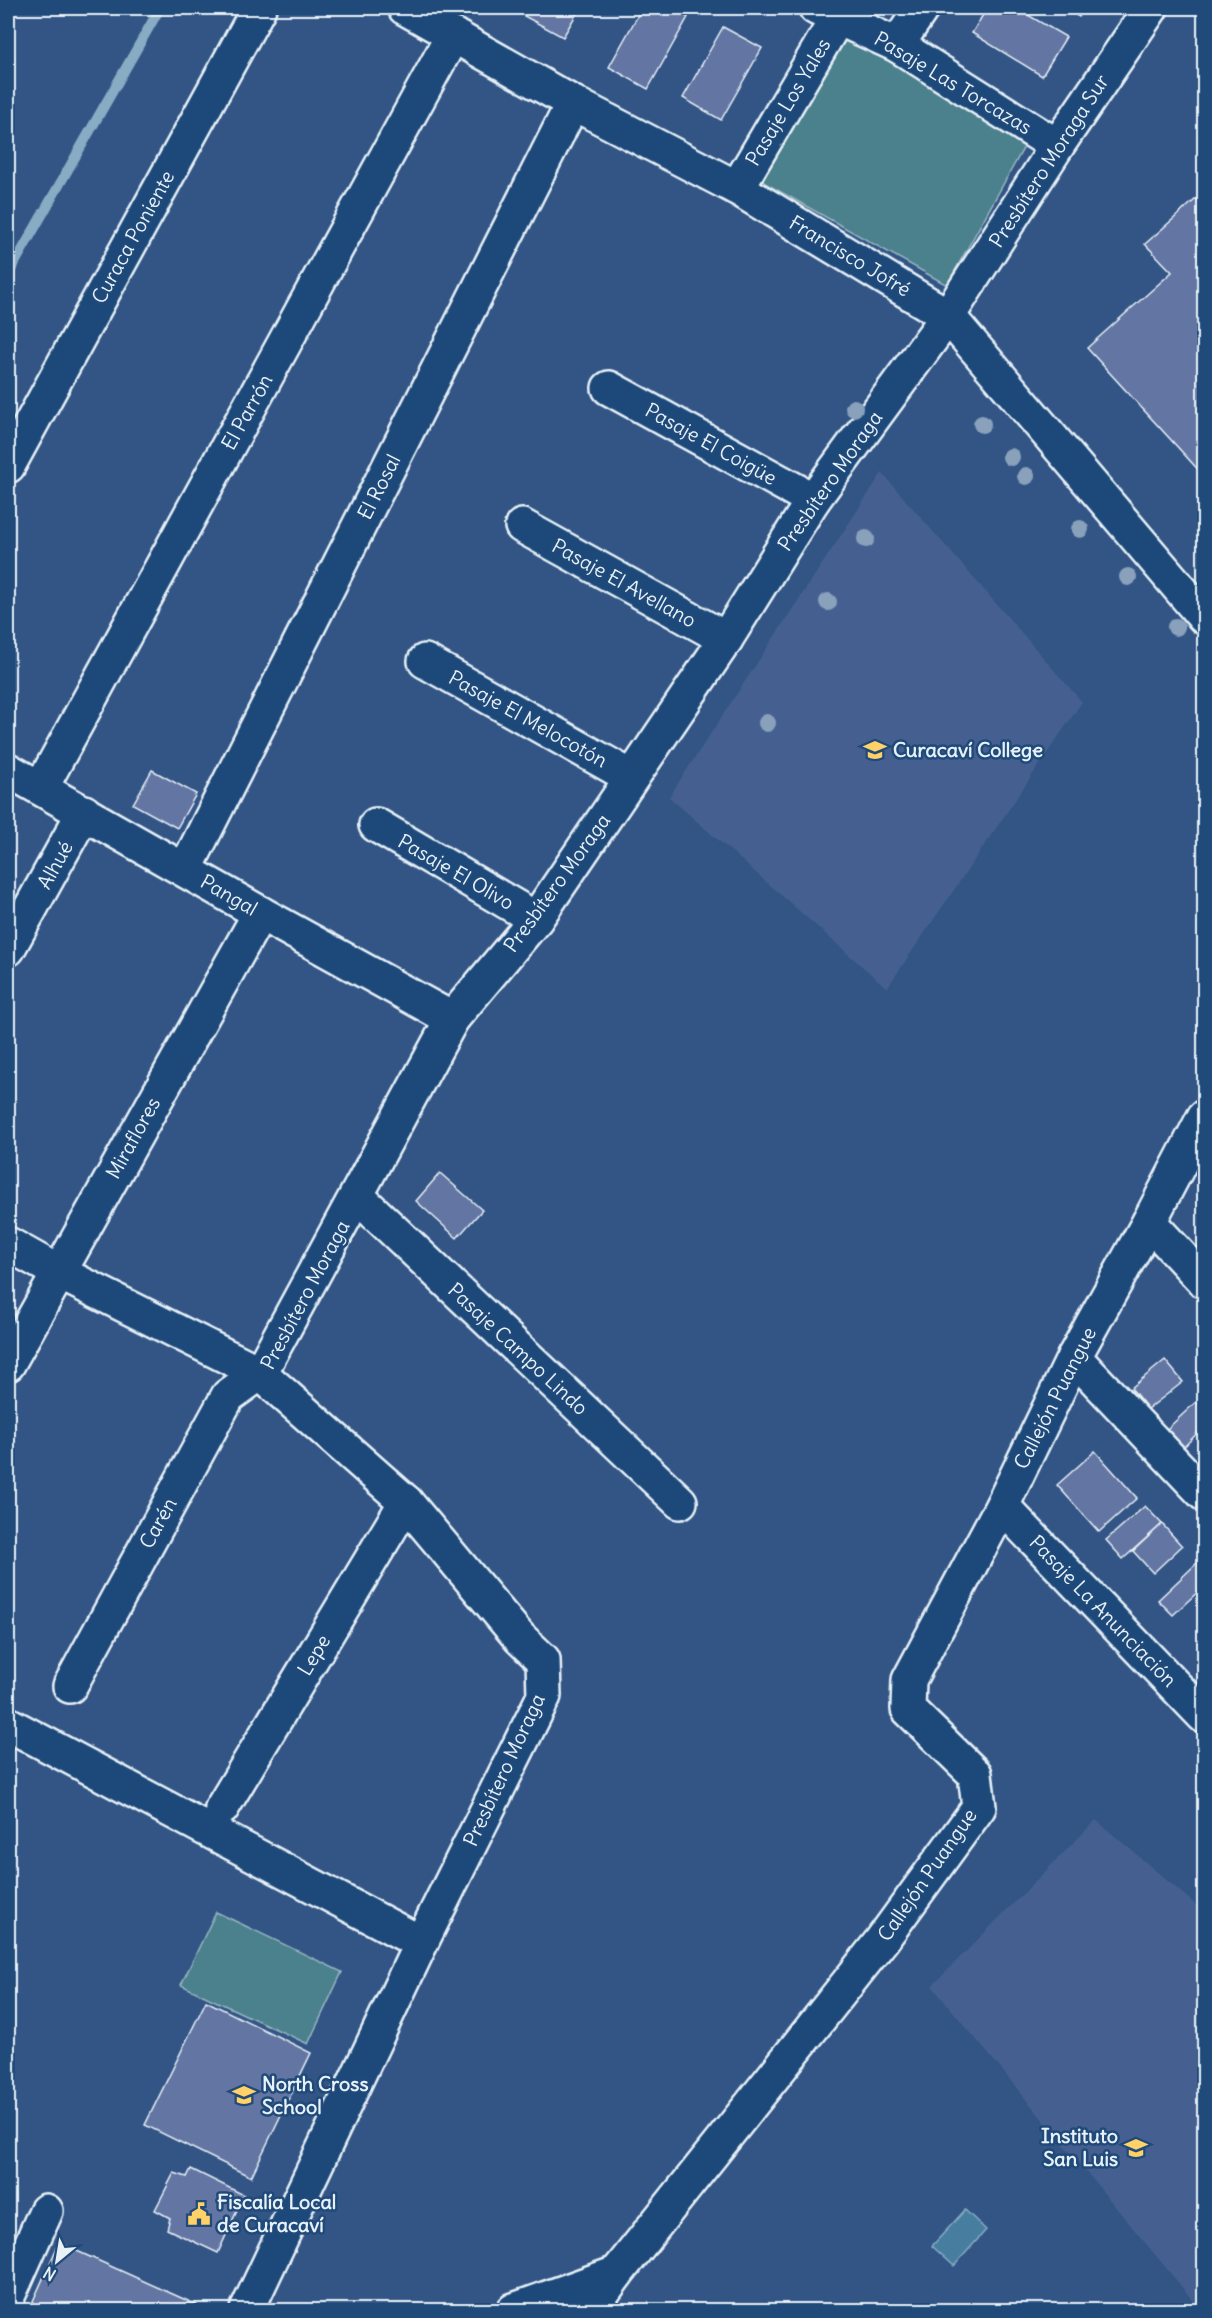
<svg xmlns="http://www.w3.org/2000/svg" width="1212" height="2318" font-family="Delius,sans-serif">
  <rect width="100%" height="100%" fill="#325585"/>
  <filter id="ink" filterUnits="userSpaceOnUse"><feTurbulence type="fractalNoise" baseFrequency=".0167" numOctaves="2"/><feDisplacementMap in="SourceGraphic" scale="12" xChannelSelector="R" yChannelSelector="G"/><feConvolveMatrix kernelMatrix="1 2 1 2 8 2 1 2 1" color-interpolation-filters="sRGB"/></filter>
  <g filter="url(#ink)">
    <g fill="#446190">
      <path d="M882 473 1082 702 887 988 669 797Z"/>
      <path d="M1096 1820 1204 1912V2310H1201L932 1986Z"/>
    </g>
    <g fill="#4c808d" stroke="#9ab8c2" stroke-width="1.5">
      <path d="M839 31 1029 138 947 285 756 178Z"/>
      <path d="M216 1912 342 1972 308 2044 181 1985Z"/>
    </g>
    <path fill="#467e9f" stroke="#87acc3" stroke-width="1.5" d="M965 2210 986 2230 954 2266 932 2246Z"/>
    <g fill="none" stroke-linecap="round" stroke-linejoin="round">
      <path stroke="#87acc3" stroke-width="10" d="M8 275 160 8"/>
    </g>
    <g fill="#6474a2" stroke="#e8f1f8" stroke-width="1.5">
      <path d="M529 8H580L563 37 524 16Z"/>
      <path d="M642 8H670L688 17 648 89 609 67Z"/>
      <path d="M987 8H1016L1066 37 1042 76 972 33Z"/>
      <path d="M1064 8H1084L1079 17Z"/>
      <path d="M723 27 762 48 721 120 683 98Z"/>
      <path d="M1196 199 1204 205V476L1087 348 1172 272 1145 244Z"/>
      <path d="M152 770 196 794 177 828 133 804Z"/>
      <path d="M440 1173 482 1210 457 1238 416 1201Z"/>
      <path d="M1165 1360 1183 1382 1148 1409 1131 1388Z"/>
      <path d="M1196 1402 1204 1411V1426L1184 1447 1167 1429Z"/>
      <path d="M1095 1451 1137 1498 1099 1532 1057 1485Z"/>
      <path d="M1145 1506 1162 1524 1123 1559 1106 1540Z"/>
      <path d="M1162 1524 1182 1546 1153 1573 1133 1551Z"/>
      <path d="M1197 1563 1204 1571V1586L1173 1615 1158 1600Z"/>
      <path d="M206 2001 311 2053 251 2177 145 2125Z"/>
      <path d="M191 2169 244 2195 218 2253 167 2229 170 2218 155 2210 174 2173 187 2177Z"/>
      <path d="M59 2243 197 2305 195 2310H29Z"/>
    </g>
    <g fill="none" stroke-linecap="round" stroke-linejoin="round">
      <g stroke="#e8f1f8" stroke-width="38">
        <g id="minor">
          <path d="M405 8 573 103 737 188 948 316 1204 617"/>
          <path d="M816 8 897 45 1057 146"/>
          <path d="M897 45 922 8"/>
          <path d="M737 188 838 17"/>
          <path d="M609 388 813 500"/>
          <path d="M8 466 259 8"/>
          <path d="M522 526 726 639"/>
          <path d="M425 661 631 777"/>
          <path d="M8 770 260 913 452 1019"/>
          <path d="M41 788 453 35"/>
          <path d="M376 825 536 919"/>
          <path d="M185 870 573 103"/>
          <path d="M8 949 84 812"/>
          <path d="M357 1196 680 1502"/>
          <path d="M1149 1222 1204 1281"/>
          <path d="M8 1244 58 1272 260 1373 406 1502 520 1638 543 1660 544 1696 421 1943 247 2310"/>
          <path d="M1074 1357 1204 1494"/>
          <path d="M8 1364 260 913"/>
          <path d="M1002 1506 1204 1716"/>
          <path d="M70 1686 228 1396 260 1373 452 1019 536 919 726 639 813 500 948 316 1057 146 1151 8"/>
          <path d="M8 1724 421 1943"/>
          <path d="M222 1808 406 1502"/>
          <path d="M8 2296 46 2211"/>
          <path d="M514 2310 617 2273"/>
          <path d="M590 2310 617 2273 882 1940 979 1807 975 1774 908 1709 909 1680 1002 1506 1074 1357 1149 1222 1204 1117"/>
        </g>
      </g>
      <use href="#minor" stroke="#1f4a7a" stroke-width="33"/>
    </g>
    <g fill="#89a1bb">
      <circle cx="854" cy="408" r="9"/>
      <circle cx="982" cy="424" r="9"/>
      <circle cx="1011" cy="457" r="9"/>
      <circle cx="1026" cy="476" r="9"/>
      <circle cx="1080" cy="529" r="9"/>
      <circle cx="866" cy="539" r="9"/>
      <circle cx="1128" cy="577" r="9"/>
      <circle cx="828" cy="602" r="9"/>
      <circle cx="1176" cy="627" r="9"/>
      <circle cx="767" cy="723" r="9"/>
    </g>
  </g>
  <defs>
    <g id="school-bare" transform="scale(1.8)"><path d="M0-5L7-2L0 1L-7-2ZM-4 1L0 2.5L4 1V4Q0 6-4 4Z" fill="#ffd166" stroke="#1f4a7a" stroke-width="2.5" paint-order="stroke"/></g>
    <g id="civic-bare" transform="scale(1.8)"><path d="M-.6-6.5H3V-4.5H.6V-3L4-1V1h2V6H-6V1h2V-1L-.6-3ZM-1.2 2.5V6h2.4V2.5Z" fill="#ffd166" stroke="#1f4a7a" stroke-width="2.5" paint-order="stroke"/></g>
  </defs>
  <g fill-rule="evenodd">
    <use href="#school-bare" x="875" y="750"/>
    <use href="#school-bare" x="244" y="2095"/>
    <use href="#school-bare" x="1136" y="2148"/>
    <use href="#civic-bare" x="199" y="2214"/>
  </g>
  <g text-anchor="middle" stroke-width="5" stroke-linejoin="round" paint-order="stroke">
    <g font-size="20" fill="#e8f1f8" stroke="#1f4a7a">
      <text transform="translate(953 83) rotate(31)" y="7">Pasaje Las Torcazas</text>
      <text transform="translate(788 102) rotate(-59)" y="7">Pasaje Los Yales</text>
      <text transform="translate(1049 161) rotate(-57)" y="7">Presbítero Moraga Sur</text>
      <text transform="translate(133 237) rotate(-61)" y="7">Curaca Poniente</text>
      <text transform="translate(850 256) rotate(31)" y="7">Francisco Jofré</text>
      <text transform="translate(247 412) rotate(-61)" y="7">El Parrón</text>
      <text transform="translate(711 444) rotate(29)" y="7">Pasaje El Coigüe</text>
      <text transform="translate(830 481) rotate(-55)" y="7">Presbítero Moraga</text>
      <text transform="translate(379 487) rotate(-63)" y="7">El Rosal</text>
      <text transform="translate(624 583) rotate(29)" y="7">Pasaje El Avellano</text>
      <text transform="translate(528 719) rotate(29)" y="7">Pasaje El Melocotón</text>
      <text transform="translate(55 865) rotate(-61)" y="7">Alhué</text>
      <text transform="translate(456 872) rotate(30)" y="7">Pasaje El Olivo</text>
      <text transform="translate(557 883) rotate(-54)" y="7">Presbítero Moraga</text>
      <text transform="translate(229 895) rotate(30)" y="7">Pangal</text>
      <text transform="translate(133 1138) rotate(-61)" y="7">Miraflores</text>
      <text transform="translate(305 1295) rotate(-62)" y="7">Presbítero Moraga</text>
      <text transform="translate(518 1349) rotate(43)" y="7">Pasaje Campo Lindo</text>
      <text transform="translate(1055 1398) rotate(-63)" y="7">Callejón Puangue</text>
      <text transform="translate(158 1523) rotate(-61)" y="7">Carén</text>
      <text transform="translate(1103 1611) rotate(46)" y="7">Pasaje La Anunciación</text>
      <text transform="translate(314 1655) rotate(-59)" y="7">Lepe</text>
      <text transform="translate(504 1770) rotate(-65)" y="7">Presbítero Moraga</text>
      <text transform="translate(927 1875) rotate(-55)" y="7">Callejón Puangue</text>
    </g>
    <g font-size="20" font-weight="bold" fill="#e8f1f8" stroke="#1f4a7a" text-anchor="start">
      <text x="893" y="757">Curacaví College</text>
      <text x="262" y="2091">North Cross<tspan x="262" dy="23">School</tspan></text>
      <text x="1118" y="2143" text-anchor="end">Instituto<tspan x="1118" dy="23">San Luis</tspan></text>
      <text x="217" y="2209">Fiscalía Local<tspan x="217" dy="23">de Curacaví</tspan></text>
    </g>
  </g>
  <rect width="1212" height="2318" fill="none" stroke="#1f4a7a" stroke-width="30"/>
  <rect x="15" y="15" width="1182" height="2288" fill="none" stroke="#e8f1f8" stroke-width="2" filter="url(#ink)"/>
  <g transform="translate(57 2261) rotate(210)" stroke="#1f4a7a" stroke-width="4.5" paint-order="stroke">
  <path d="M0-4.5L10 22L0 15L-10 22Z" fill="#e8f1f8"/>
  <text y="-9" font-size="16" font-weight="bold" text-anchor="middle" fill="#e8f1f8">N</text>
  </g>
</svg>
